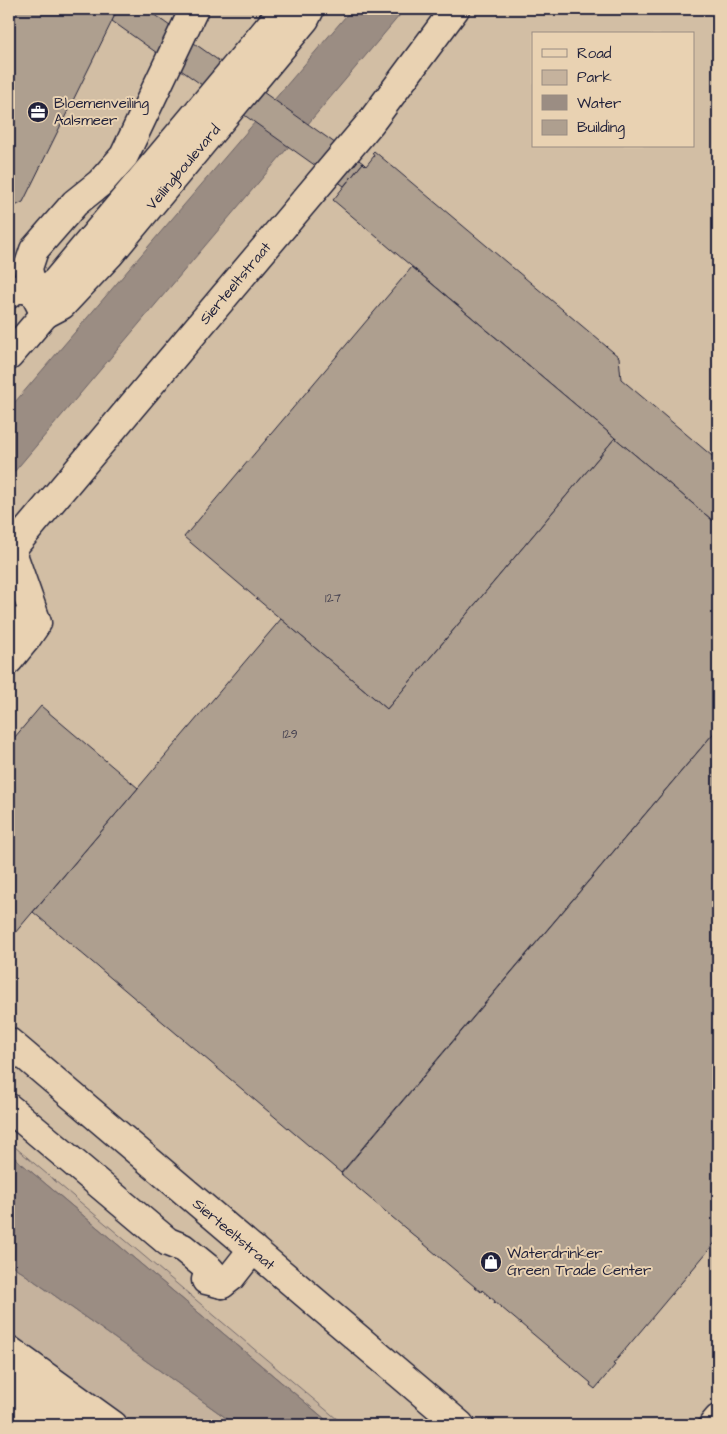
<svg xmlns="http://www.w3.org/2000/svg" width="727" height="1434" font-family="'Architects Daughter',sans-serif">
  <rect width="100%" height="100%" fill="#e1cbad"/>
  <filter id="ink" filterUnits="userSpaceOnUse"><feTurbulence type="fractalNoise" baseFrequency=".02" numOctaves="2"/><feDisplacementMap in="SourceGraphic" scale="10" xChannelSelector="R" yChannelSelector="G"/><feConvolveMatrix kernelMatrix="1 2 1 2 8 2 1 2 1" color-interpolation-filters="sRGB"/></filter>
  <g filter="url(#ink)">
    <path fill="#d2bea4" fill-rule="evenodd" d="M9 9H718V1425H301L9 1186ZM533 34H693V146H533Z"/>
    <g fill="#c5b29d" stroke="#746a6c">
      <path d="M9 1142 344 1425H332L9 1153Z"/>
      <path d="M9 1263 236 1425H131L9 1335Z"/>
    </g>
    <g fill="#9b8d83" stroke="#6b6266">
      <path d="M352 9H405L9 478V409Z"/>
      <path d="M9 1153 332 1425H236L9 1263Z"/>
    </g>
    <g fill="#ae9f8f" stroke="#22223b">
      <path d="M9 9H118L23 202 15 206 9 203Z"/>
      <path d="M118 9H146L363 163 344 186 112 21Z"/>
      <path d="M374 151 619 357 621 379 718 461V525L333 200 363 163 366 166 374 156 372 153Z"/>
      <path d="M412 267 615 438 387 709 184 537Z"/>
      <path d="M615 438 718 525V728L341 1173 33 912 281 619 387 709Z"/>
      <path d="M41 706 138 788 9 940V744Z"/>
      <path d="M718 728V1239L613 1364 615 1365 595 1389 590 1385 591 1383 495 1302 494 1303 495 1301 490 1297 488 1299 490 1297 482 1290 481 1292 341 1174Z"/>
    </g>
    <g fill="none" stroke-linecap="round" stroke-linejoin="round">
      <g stroke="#22223b" stroke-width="31">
        <g id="minor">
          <path d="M9 294 14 289H32L49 286"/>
          <path d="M45 314 53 285 284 9"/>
          <path d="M45 314 32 289 28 268 34 250 75 203 100 183 124 156 194 9"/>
          <path d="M9 356 45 314 62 305 109 255 305 19 310 9"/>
          <path d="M11 549 37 623 26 639"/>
          <path d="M9 552 371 122 455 9"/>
          <path d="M9 660 26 639 19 622"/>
          <path d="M9 1042 460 1425"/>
          <path d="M9 1108 168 1242 183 1248 210 1270 222 1284"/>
          <path d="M206 1280 222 1284 231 1277 253 1249"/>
          <path d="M713 1425 718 1419"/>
        </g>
      </g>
      <g stroke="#22223b" stroke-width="31">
        <g id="major">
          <path d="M9 1373 82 1425"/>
          <path d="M9 1400 45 1425"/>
        </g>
      </g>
      <g stroke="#22223b" stroke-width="31">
        <path id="highway" d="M9 1350 113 1425"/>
      </g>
      <use href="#minor" stroke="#e9d2b2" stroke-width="28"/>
      <use href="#major" stroke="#e9d2b2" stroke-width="28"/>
      <use href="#highway" stroke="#e9d2b2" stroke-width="28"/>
    </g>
  </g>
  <defs>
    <g id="office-disc" transform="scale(1.125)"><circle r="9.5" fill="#22223b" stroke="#e9d2b2"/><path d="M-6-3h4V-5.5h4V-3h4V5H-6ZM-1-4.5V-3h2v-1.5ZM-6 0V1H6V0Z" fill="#fff"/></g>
    <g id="shop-disc" transform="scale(1.125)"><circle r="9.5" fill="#22223b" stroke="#e9d2b2"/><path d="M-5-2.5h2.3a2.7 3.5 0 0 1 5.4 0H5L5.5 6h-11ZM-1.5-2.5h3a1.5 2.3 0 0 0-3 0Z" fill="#fff"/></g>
  </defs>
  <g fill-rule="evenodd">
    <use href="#office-disc" x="38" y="112"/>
    <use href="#shop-disc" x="491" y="1262"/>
  </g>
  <g text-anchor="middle" stroke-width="4" stroke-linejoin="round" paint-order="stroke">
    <g font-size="12" fill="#454150">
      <text x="333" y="602">127</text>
      <text x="290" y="738">129</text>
    </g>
    <g font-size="15" fill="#22223b" stroke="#e9d2b2" text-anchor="start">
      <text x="54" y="108">Bloemenveiling<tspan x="54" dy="17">Aalsmeer</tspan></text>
      <text x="507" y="1258">Waterdrinker<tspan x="507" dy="17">Green Trade Center</tspan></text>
    </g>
    <g font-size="15" fill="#22223b" stroke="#e9d2b2">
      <text transform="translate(183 167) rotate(-50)" y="5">Veilingboulevard</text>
      <text transform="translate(235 283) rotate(-50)" y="5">Sierteeltstraat</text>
      <text transform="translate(234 1234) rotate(40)" y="5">Sierteeltstraat</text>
    </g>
  </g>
  <rect width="727" height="1434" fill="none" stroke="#e9d2b2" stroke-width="30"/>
  <rect x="15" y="15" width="697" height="1404" fill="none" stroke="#22223b" stroke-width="2" filter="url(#ink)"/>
  <rect x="532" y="32" width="162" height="115" fill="#e9d2b2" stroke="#998c82"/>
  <rect x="542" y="49" width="25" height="8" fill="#e9d2b2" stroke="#998c82"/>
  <text x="577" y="58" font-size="15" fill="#22223b">Road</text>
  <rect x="542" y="70" width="25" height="15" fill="#c5b29d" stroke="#998c82"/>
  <text x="577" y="82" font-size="15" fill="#22223b">Park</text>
  <rect x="542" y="95" width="25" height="15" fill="#9b8d83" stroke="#998c82"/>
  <text x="577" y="108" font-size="15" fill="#22223b">Water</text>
  <rect x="542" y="120" width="25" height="15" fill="#ae9f8f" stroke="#998c82"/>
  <text x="577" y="132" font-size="15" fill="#22223b">Building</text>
</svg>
